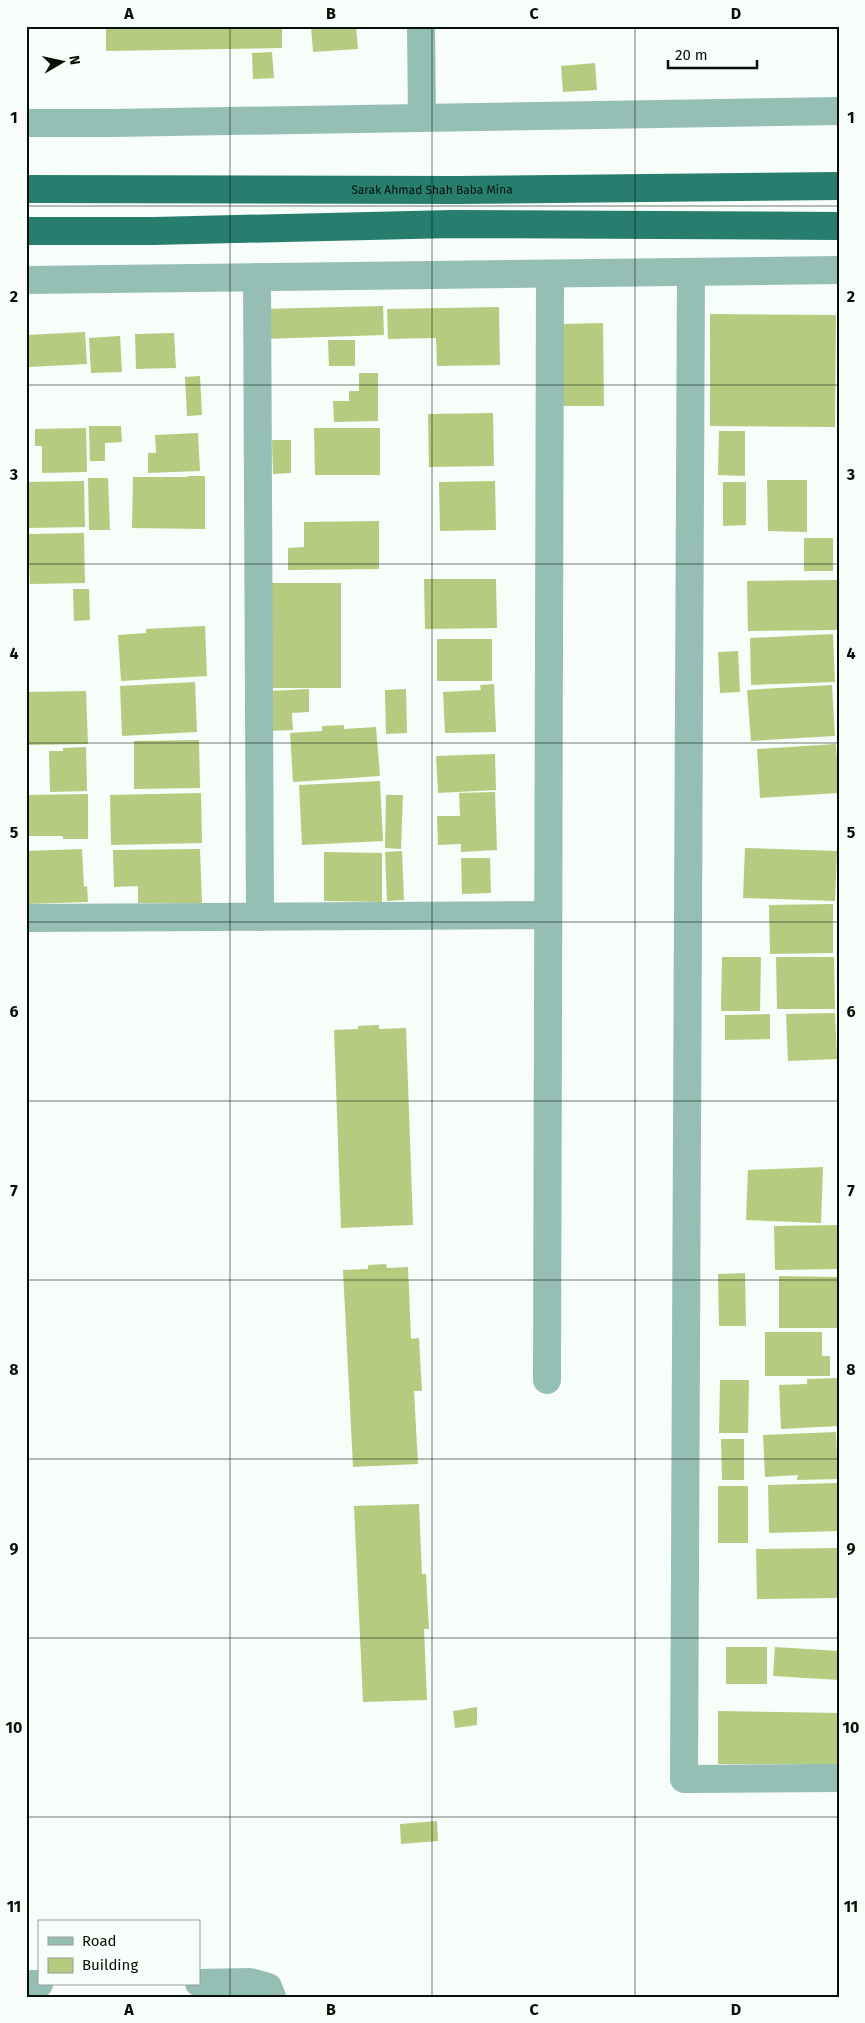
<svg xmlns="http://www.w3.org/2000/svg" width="865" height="2023" font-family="'Fira Sans',sans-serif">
  <rect width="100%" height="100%" fill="#f7fdf8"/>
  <g fill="#b5cb7f">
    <path d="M106 26H282V48L106 51Z"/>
    <path d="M311 26H356L358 49 313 52Z"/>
    <path d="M272 52 274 78 253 79 252 53Z"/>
    <path d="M595 63 597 90 563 92 561 66Z"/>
    <path d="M383 306 384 335 264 339 263 309Z"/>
    <path d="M499 307 500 365 437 366 436 338 388 339 387 309Z"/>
    <path d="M710 314 836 315 835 427 710 426Z"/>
    <path d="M603 323 604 406H561L560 324Z"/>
    <path d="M85 332 87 364 28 367 27 335Z"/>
    <path d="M174 333 176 368 136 369 135 334Z"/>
    <path d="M120 336 122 372 91 373 89 338Z"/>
    <path d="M328 340H355V366H329Z"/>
    <path d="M359 373H378V421L334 422 333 401H349V391H359Z"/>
    <path d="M200 376 202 415 187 416 185 377Z"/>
    <path d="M493 413 494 466 429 467 428 414Z"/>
    <path d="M89 426H121L122 442 105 443V461H90Z"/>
    <path d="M86 428 87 472 42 473V446H35V429Z"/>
    <path d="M314 428H380V475H315Z"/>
    <path d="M719 431H745V476L718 475Z"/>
    <path d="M198 433 200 471 148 473V453H156L155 435Z"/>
    <path d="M272 440H291V473L273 474Z"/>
    <path d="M188 476H205V529L132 528 133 477H187Z"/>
    <path d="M88 478H108L110 530H89Z"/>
    <path d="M767 480H807V532L768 531Z"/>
    <path d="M84 481 85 527 27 528 26 482Z"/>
    <path d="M495 481 496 530 440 531 439 482Z"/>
    <path d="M723 482H746V525L723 526Z"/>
    <path d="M379 521V569L288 570V548L304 547V522Z"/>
    <path d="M84 533 85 583 30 584 28 534Z"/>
    <rect x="804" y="538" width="29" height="33"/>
    <path d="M424 579H496L497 628 425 629Z"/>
    <path d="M838 580 839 630 748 631 747 581Z"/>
    <path d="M262 583H341V688H263Z"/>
    <path d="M73 589H89L90 620 74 621Z"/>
    <path d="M205 626 207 676 121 681 118 635 146 633V629Z"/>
    <path d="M833 634 835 682 751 685 750 638Z"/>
    <rect x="437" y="639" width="55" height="42"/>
    <path d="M738 651 740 692 720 693 718 652Z"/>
    <path d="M195 682 197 732 122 736 120 686Z"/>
    <path d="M494 684 496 732 445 733 443 692 481 690 480 685Z"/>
    <path d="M832 685 835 736 751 741 747 690Z"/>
    <path d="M309 689V712L292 713 293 730 271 731 270 691Z"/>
    <path d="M406 689 407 733 386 734 385 690Z"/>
    <path d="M86 691 88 744 26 745V692Z"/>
    <path d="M344 725V729L376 727 380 776 293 782 290 733 322 731V726Z"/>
    <path d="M199 740 200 788 134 789V741Z"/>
    <path d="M836 744 839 793 760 798 757 749Z"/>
    <path d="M86 747 87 791 50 792 49 751H63V748Z"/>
    <path d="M495 754 496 790 438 793 436 756Z"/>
    <path d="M380 781 383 841 302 845 299 785Z"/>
    <path d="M495 792 497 850 461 852V844L438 845 437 816H460L459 793Z"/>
    <path d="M201 793 202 843 111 845 110 795Z"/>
    <path d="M88 794V839H63V836H26V795Z"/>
    <path d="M386 795H403L401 849 385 848Z"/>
    <path d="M745 848 837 851 835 901 743 898Z"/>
    <path d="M82 849 84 887 87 886 88 902 26 904V851Z"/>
    <path d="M200 849 202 903H138V886L114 887 113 850Z"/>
    <path d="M402 851 404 900 387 901 385 852Z"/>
    <path d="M324 852 382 853V902L324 901Z"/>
    <path d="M461 858H490L491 893 462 894Z"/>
    <path d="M833 904V953L770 954 769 905Z"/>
    <path d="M722 957H761L760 1011H721Z"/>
    <path d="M776 957H834L835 1009H777Z"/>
    <path d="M835 1013 837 1059 788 1061 786 1014Z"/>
    <path d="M770 1014V1039L725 1040V1015Z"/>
    <path d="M379 1025V1029L406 1028 413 1225 341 1228 334 1030 358 1029V1026Z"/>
    <path d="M823 1167 821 1223 746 1220 748 1170Z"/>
    <path d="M839 1225V1269L775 1270 774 1226Z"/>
    <path d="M386 1264 387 1268 408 1267 411 1339 419 1338 422 1391H414L418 1464 353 1467 343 1270 368 1269V1265Z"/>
    <path d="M745 1273 746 1326H719L718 1274Z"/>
    <path d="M779 1276 837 1277V1328H779Z"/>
    <path d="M765 1332H822V1356H830V1376H765Z"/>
    <path d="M839 1378V1426L781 1429 779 1385 807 1384V1379Z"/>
    <path d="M720 1380H749L748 1433H719Z"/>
    <path d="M836 1432 838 1479 797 1480 798 1475 765 1477 763 1435Z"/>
    <path d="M721 1439H744V1480H722Z"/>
    <path d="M837 1483 839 1531 769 1533 768 1485Z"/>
    <rect x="718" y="1486" width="30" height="57"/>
    <path d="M419 1504 422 1574H426L429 1629H424L427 1700 363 1702 354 1506Z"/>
    <path d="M838 1548V1598L757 1599 756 1549Z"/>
    <rect x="726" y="1647" width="41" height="37"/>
    <path d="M775 1647 839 1651V1680L773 1676Z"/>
    <path d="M477 1707V1725L455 1728 453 1711Z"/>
    <path d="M718 1711 839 1713V1765L718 1764Z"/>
    <path d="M437 1821 438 1841 401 1844 400 1824Z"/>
  </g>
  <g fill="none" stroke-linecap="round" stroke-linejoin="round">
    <g stroke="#95beb4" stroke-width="28">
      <path d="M421 26 422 118"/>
      <path d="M26 123H112L839 111"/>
      <path d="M691 272 684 1779 839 1778"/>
      <path d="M257 277 260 917"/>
      <path d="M26 280 839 270"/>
      <path d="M26 918 547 915"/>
      <path d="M547 1380 550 275"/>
      <path d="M199 1983 250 1982 268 1987 272 1997"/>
      <path d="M26 1984H39"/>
    </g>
    <g stroke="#287e6e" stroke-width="28">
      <path id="s1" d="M26 189 457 190 839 186"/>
      <path d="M26 231H153L453 224 839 226"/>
    </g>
  </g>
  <path fill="none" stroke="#060f07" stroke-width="1" stroke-opacity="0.55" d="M230 26V1997M432 26V1997M635 26V1997M26 206H839M26 385H839M26 564H839M26 743H839M26 922H839M26 1101H839M26 1280H839M26 1459H839M26 1638H839M26 1817H839"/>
  <g text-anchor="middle" stroke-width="5" stroke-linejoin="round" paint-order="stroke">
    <g font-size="12" fill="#060f07" stroke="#f7fdf8">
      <text dy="4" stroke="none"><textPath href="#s1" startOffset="406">Sarak Ahmad Shah Baba Mina</textPath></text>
    </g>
  </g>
  <rect width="865" height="2023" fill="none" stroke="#f7fdf8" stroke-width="55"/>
  <rect x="38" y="1920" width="162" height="65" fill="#f7fdf8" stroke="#979e98"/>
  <rect x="48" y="1937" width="25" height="8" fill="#95beb4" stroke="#979e98"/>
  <text x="82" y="1946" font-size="15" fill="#060f07">Road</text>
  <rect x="48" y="1958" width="25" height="15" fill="#b5cb7f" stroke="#979e98"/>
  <text x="82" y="1970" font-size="15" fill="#060f07">Building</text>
  <g transform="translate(62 62) rotate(81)" stroke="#f7fdf8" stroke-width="4" paint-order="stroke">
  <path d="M0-4L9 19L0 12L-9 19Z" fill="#060f07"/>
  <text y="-8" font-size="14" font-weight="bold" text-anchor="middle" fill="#060f07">N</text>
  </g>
  <path d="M668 60v8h89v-8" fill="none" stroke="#060f07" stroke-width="2.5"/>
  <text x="675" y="60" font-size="15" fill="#060f07" stroke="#f7fdf8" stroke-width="4" paint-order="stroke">20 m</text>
  <rect x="28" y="28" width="810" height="1968" fill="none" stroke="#060f07" stroke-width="2"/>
  <g font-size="16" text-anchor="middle" font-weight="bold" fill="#060f07">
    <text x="129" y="19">A</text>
    <text x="331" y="19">B</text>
    <text x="534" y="19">C</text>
    <text x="736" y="19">D</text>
    <text x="14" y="123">1</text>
    <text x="851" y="123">1</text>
    <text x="14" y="302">2</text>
    <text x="851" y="302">2</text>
    <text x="14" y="480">3</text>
    <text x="851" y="480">3</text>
    <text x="14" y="659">4</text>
    <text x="851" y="659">4</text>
    <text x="14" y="838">5</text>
    <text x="851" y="838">5</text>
    <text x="14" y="1017">6</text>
    <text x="851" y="1017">6</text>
    <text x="14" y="1196">7</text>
    <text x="851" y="1196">7</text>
    <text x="14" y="1375">8</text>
    <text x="851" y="1375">8</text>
    <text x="14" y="1554">9</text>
    <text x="851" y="1554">9</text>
    <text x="14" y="1733">10</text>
    <text x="851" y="1733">10</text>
    <text x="14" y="1912">11</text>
    <text x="851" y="1912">11</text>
    <text x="129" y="2015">A</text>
    <text x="331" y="2015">B</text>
    <text x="534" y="2015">C</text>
    <text x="736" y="2015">D</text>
  </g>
</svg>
